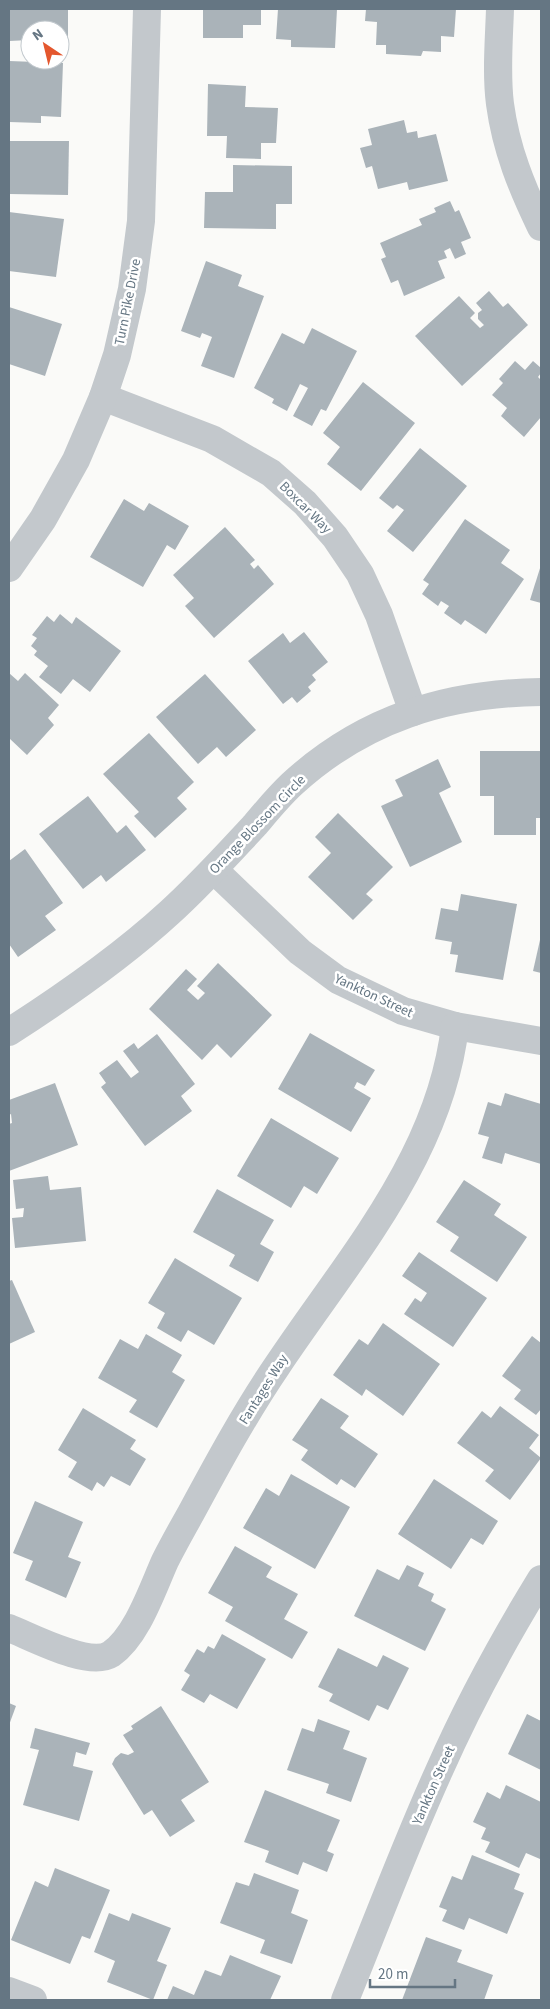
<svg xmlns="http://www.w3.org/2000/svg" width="550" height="2009" font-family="'Source Sans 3',sans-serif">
  <rect width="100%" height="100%" fill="#fafaf8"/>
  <g fill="#aab3b9">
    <path d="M9 9H68V40H60V30H30V40L9 41Z"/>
    <path d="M203 9H261V25H243V38H203Z"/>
    <path d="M278 9H337L335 48 291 47V40L276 39Z"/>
    <path d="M366 9H456L454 37 441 36V52L423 51 421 56 386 54V45H376L377 22 365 21Z"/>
    <path d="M9 61 63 63 61 117 41 116V123L9 122Z"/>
    <path d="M208 84 246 86 245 107 278 108 276 143H261V159L226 158 227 136H207Z"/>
    <path d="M404 120 407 133 417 131 418 138 436 134 448 181 409 190 407 182 378 189 372 166 366 168 360 148 372 145 368 129Z"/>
    <path d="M9 141H69L68 195 9 194Z"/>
    <path d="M233 165 292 166V204H276V229L204 228 205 192H233Z"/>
    <path d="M450 201 455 212 459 210 471 238 461 242 466 254 455 259 450 248 444 251 447 258 438 261 445 278 404 296 398 280 391 283 381 259 386 257 380 243 422 225 419 219 436 212 434 208Z"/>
    <path d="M9 212 64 219 56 277 9 271Z"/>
    <path d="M206 261 242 275 238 286 264 296 234 378 201 366 212 337 202 333 200 338 181 331Z"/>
    <path d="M489 291 503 307 508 303 528 325 462 386 415 336 459 296 475 313 470 318 480 328 484 325 478 319V313L482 310 476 303Z"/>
    <path d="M9 307 62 324 45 376 9 364Z"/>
    <path d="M312 328 357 351 326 411 321 409 312 426 293 416 308 388 300 384 287 411 272 403 274 399 254 388 282 333 304 344Z"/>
    <path d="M515 361 525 370 533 361 541 368V373L538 377 541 380V417L524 437 501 416 507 408 492 395 503 383 499 379Z"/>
    <path d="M363 382 415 423 361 491 327 464 340 447 323 433Z"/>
    <path d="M420 448 467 486 413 552 387 531 404 510 397 505 393 509 379 498Z"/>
    <path d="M124 499 144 511 149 503 189 526 175 550 167 545 143 587 90 557Z"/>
    <path d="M465 519 510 550 501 563 524 579 486 634 465 620 461 625 444 613 449 606 441 601 438 606 422 594 429 584 423 580Z"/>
    <path d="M225 527 255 560 250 564 254 569 258 565 274 584 214 638 185 606 194 598 173 575Z"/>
    <path d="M541 565V603L530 600Z"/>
    <path d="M60 614 72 624 76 617 121 651 90 692 73 679 61 694 39 677 48 666 34 655 37 651 31 646 37 638 32 635 47 616 54 622Z"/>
    <path d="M304 632 328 662 312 675 316 680 308 687 311 691 297 703 292 697 283 704 248 661 283 633 290 643Z"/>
    <path d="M9 673 18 681 25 673 59 705 48 718 54 725 27 755 9 738Z"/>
    <path d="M205 674 256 730 226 757 217 747 198 764 156 717Z"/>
    <path d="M149 733 194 782 177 798 187 809 155 838 134 816 139 812 103 774Z"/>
    <path d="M480 751H540L541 818H536V835H494V796H480Z"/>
    <path d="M438 759 451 787 439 793 462 842 410 867 381 806 403 796 395 780Z"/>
    <path d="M88 796 117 833 126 825 146 850 106 882 101 875 83 889 39 834Z"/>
    <path d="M338 813 393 867 366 894 373 900 353 920 308 877 331 853 315 837Z"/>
    <path d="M25 849 63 903 45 916 56 930 18 957 9 944V861Z"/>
    <path d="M461 894 517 904 503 980 455 972 458 955 450 954 452 942 435 939 441 908 458 911Z"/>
    <path d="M540 940H541V973L533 971Z"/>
    <path d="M218 963 272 1015 231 1058 217 1044 202 1060 149 1009 186 969 197 979 187 990 198 1000 205 993 197 986Z"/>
    <path d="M310 1033 375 1070 365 1086 357 1082 354 1088 371 1098 351 1132 278 1089Z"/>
    <path d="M157 1034 195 1084 181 1096 192 1111 145 1146 101 1087 106 1083 99 1073 117 1060 131 1078 139 1072 123 1051 134 1043 138 1049Z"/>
    <path d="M55 1083 78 1145 9 1171V1124L12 1123 11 1114 9 1115V1100Z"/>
    <path d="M505 1093 541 1104V1164L505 1153 502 1164 482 1158 489 1137 478 1134 488 1102 501 1106Z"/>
    <path d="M271 1118 339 1158 317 1194 304 1186 291 1208 237 1176Z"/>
    <path d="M48 1176 50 1190 81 1187 86 1241 15 1248 12 1218 23 1217 24 1208 16 1209 13 1180Z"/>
    <path d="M464 1180 501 1204 494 1215 527 1237 497 1282 450 1251 459 1237 436 1222Z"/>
    <path d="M217 1189 274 1220 260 1244 274 1252 258 1282 229 1266 235 1255 193 1232Z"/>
    <path d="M419 1252 487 1298 453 1347 404 1314 415 1298 421 1302 427 1293 402 1276Z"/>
    <path d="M175 1258 242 1298 214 1345 188 1330 181 1342 157 1328 165 1313 148 1303Z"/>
    <path d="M12 1280 35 1332 9 1344V1281Z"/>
    <path d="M383 1323 440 1364 403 1416 366 1389 362 1396 333 1375 359 1339 368 1345Z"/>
    <path d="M146 1334 182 1355 172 1372 185 1380 157 1428 129 1412 137 1400 98 1378 120 1339 138 1349Z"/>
    <path d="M532 1336 541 1343V1409L536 1415 514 1399 521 1390 502 1376Z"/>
    <path d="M321 1398 349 1416 340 1428 378 1454 355 1488 341 1479 337 1485 301 1460 308 1450 292 1440Z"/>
    <path d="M500 1406 539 1435 529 1448 541 1458 510 1500 485 1481 494 1470 457 1443 482 1411 491 1418Z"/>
    <path d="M83 1408 136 1440 130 1449 146 1459 130 1486 111 1476 104 1487 97 1482 92 1491 68 1477 77 1462 58 1450Z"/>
    <path d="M291 1474 350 1507 315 1569 243 1528 266 1488 279 1496Z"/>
    <path d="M434 1479 498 1521 483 1545 471 1538 451 1569 398 1534Z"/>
    <path d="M35 1501 83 1522 68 1557 81 1562 66 1598 25 1580 33 1561 13 1553Z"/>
    <path d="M235 1546 272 1567 266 1577 298 1594 284 1619 308 1632 292 1659 225 1621 233 1607 208 1593Z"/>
    <path d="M407 1565 424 1573 418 1586 434 1594 431 1601 446 1609 425 1651 354 1616 377 1569 399 1580Z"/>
    <path d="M222 1634 266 1659 237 1709 210 1694 204 1703 181 1690 190 1675 184 1671 197 1649 204 1653 208 1646 214 1649Z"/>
    <path d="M338 1648 377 1667 383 1655 409 1668 388 1710 377 1705 369 1721 329 1701 333 1694 318 1687Z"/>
    <path d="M9 1703 16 1706 9 1725Z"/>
    <path d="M161 1706 209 1782 181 1800 195 1821 170 1837 152 1810 144 1815 112 1764 115 1758 121 1753 128 1755 134 1752 123 1735 133 1729 131 1726Z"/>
    <path d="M527 1714 541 1721V1770L508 1754Z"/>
    <path d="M318 1719 350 1731 343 1749 367 1758 351 1802 326 1793 329 1784 287 1770 302 1728 314 1732Z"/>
    <path d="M35 1728 90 1743 86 1755 76 1752 73 1766 93 1771 79 1821 23 1805 39 1750 30 1748Z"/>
    <path d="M506 1785 541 1802V1857L540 1859 526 1853 519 1868 485 1852 490 1842 481 1839 486 1828 473 1822 487 1792 500 1799Z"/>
    <path d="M265 1790 340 1820 327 1851 334 1854 327 1872 303 1862 298 1875 265 1862 269 1851 244 1842Z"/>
    <path d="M472 1855 520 1874 514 1889 524 1893 507 1934 469 1918 464 1930 442 1921 447 1910 439 1907 452 1876 462 1880Z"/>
    <path d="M55 1868 110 1890 90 1939 82 1936 70 1964 11 1940 35 1881 48 1887Z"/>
    <path d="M254 1873 299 1890 291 1913 308 1920 292 1964 260 1953 265 1940 220 1923 236 1882 249 1886Z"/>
    <path d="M109 1913 129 1921 132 1913 171 1928 157 1961 167 1965 153 2000 107 1982 115 1961 94 1952Z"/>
    <path d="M426 1937 462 1950 457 1962 493 1975 484 2000H402Z"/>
    <path d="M230 1955 281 1976 270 2000H167L173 1986 194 1995 205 1970 221 1976Z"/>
  </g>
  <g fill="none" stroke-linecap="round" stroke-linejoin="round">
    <g stroke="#c3c8cc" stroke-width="28">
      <path d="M500 9C499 40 496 73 500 104 506 149 522 188 541 227"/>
      <path d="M103 397 212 439 271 473 305 503 335 537 360 574 379 615 413 712"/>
      <path d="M9 568 43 519 76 460 103 397 117 355 132 289 141 221 147 9"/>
      <path d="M214 870 300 952 338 980 403 1011 455 1026 541 1041"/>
      <path d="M9 1032C65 996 120 958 169 913 199 886 226 856 254 826 266 812 278 797 292 784 363 719 446 693 541 692"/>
      <path d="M9 1628C32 1637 89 1668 111 1654 137 1636 152 1590 165 1561 173 1545 182 1529 191 1513 218 1463 245 1413 277 1366 323 1297 377 1231 414 1157 434 1117 450 1070 455 1026"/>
      <path d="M9 1991 33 2000"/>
      <path d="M345 2000C376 1924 405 1846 439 1771 468 1705 503 1641 541 1579"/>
    </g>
  </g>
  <g text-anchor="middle" stroke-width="5" stroke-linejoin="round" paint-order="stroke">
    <g font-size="14" fill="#657683" stroke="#fff">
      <text transform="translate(127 302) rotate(-79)" y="5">Turn Pike Drive</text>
      <text transform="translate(306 507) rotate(45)" y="5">Boxcar Way</text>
      <text transform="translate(257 824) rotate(-46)" y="5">Orange Blossom Circle</text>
      <text transform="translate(374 995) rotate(25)" y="5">Yankton Street</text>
      <text transform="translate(263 1389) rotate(-58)" y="5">Fantages Way</text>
      <text transform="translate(433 1785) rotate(-66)" y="5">Yankton Street</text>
    </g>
  </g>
  <rect width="550" height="2009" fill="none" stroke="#657683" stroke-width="20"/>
  <g transform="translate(45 45) rotate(325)"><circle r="24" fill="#ffffff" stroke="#c1c8cd"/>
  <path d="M0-4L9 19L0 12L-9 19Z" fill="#e4572e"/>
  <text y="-8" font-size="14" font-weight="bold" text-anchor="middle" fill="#657683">N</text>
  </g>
  <path d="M370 1979v8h85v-8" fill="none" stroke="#657683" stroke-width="2.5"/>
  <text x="378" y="1979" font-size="15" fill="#657683" stroke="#ffffff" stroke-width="4" paint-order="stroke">20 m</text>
</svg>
